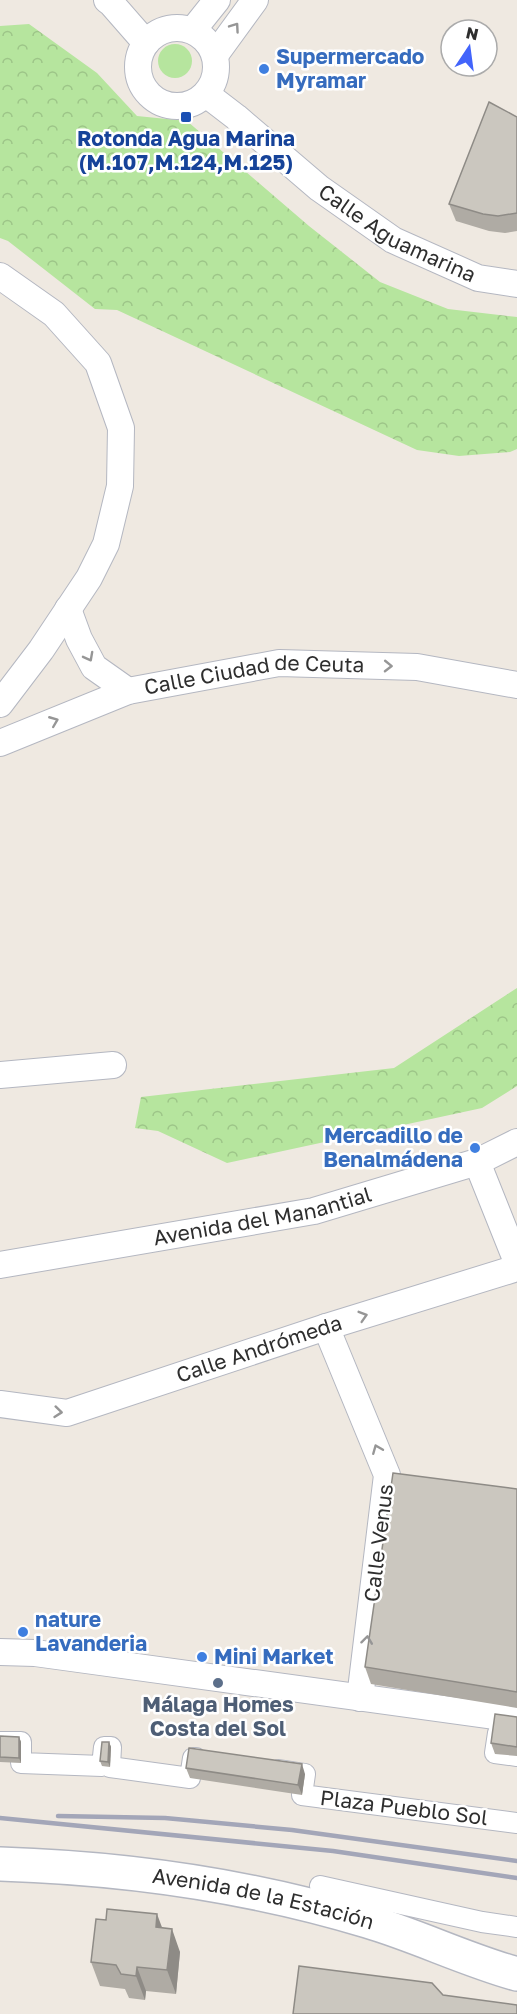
<svg xmlns="http://www.w3.org/2000/svg" width="517" height="2014" font-family="'Golos Text',sans-serif">
  <defs>
    <pattern id="forest-crowns" width="20" height="18" patternUnits="userSpaceOnUse" patternTransform="scale(1.5)"><rect width="20" height="18" fill="#b6e59e"/><path d="M2 6a3 3 0 1 1 6 0M12 15a3 3 0 1 1 6 0" fill="none" stroke="#9dc588"/></pattern>
  </defs>
  <rect width="100%" height="100%" fill="#efe9e1"/>
  <g fill="url(#forest-crowns)">
    <path d="M29 24 97 73 137 116 187 121 309 226 380 282 448 309 517 317V449L510 452 459 456 417 450 117 310 95 309 8 241 0 238V26Z"/>
    <path d="M517 988V1086L482 1108 227 1163 158 1131 135 1128 141 1097 394 1068Z"/>
  </g>
  <circle fill="#b6e59e" cx="175" cy="61" r="17"/>
  <g fill="none" stroke-linecap="round" stroke-linejoin="round">
    <g stroke="#b4b7c1" stroke-width="22">
      <g id="pedestrian">
        <path d="M498 1733 495 1753 517 1756"/>
        <path d="M0 1742H21V1763L102 1766 104 1747H111L110 1767 190 1778 193 1758H196"/>
        <path d="M279 1770 305 1774 302 1795 517 1823"/>
        <path d="M320 1886 482 1922 517 1927"/>
      </g>
    </g>
    <g stroke="#b4b7c1" stroke-width="28">
      <g id="minor">
        <path d="M107 0 111 3 146 43"/>
        <circle cx="177" cy="67" r="39"/>
        <path d="M193 30 217 0"/>
        <path d="M215 55 255 0"/>
        <path id="s1" d="M206 94 236 117 319 188 393 240 478 278 517 284"/>
        <path d="M0 276 54 314 98 363 121 428 120 486 106 544 89 578 41 650 0 704"/>
        <path d="M68 609 79 639 94 667 128 691"/>
        <path id="s2" d="M0 743 128 691 279 663 417 667 517 685"/>
        <path d="M0 1075 113 1065"/>
        <path d="M477 1162 517 1262"/>
        <path id="s3" d="M0 1265 314 1211 477 1162 517 1142"/>
        <path d="M326 1327 387 1475 360 1698"/>
        <path id="s4" d="M0 1404 67 1413 326 1327 517 1268"/>
        <path d="M0 1652 35 1653 517 1719"/>
      </g>
    </g>
    <g stroke="#b4b7c1" stroke-width="36">
      <g id="secondary">
        <path id="s5" d="M0 1864C124 1868 248 1885 367 1921 418 1936 466 1960 517 1974"/>
      </g>
    </g>
    <use href="#pedestrian" stroke="#fff" stroke-width="20"/>
    <use href="#minor" stroke="#fff" stroke-width="26"/>
    <use href="#secondary" stroke="#fff" stroke-width="33"/>
    <g stroke="#a3a6b8" stroke-width="4.5">
      <path d="M58 1816 165 1818 292 1830 517 1861"/>
      <path d="M0 1818 333 1851 517 1878"/>
    </g>
  </g>
  <g fill="#afaba4">
    <path d="M517 117V231L505 233 489 231 456 221 449 204Z"/>
    <path d="M517 1489V1708L371 1684 365 1667Z"/>
    <path d="M517 1717V1756L495 1754 491 1743Z"/>
    <path d="M0 1736 19 1737 21 1742V1763L0 1762Z"/>
    <path d="M109 1742 111 1747 110 1767 102 1766 100 1761Z"/>
    <path d="M186 1768 305 1774 302 1795 190 1778Z"/>
    <path d="M162 1928 180 1952 176 1994 146 1991 145 2000 129 1998 125 1989 100 1986 91 1962Z"/>
  </g>
  <g fill="#8e8b86">
    <path d="M19 1737 21 1742V1763L19 1758Z"/>
    <path d="M109 1742 111 1747 110 1767 108 1762Z"/>
    <path d="M302 1764 305 1774 302 1795 298 1785Z"/>
    <path d="M157 1914 166 1938 156 1927Z"/>
    <path d="M172 1929 180 1952 176 1994 167 1970Z"/>
    <path d="M137 1967 146 1991 145 2000 136 1976Z"/>
  </g>
  <g fill="#cbc7bf" stroke="#8e8b86" stroke-width="1.5">
    <path d="M489 102 517 117V213L498 216 483 214 449 204Z"/>
    <path d="M393 1473 517 1489V1692L365 1667Z"/>
    <path d="M495 1714 517 1717V1747L491 1743Z"/>
    <path d="M0 1736 19 1737V1758L0 1757Z"/>
    <path d="M102 1742H109L108 1762 100 1761Z"/>
    <path d="M189 1748 302 1764 298 1785 186 1768Z"/>
    <path d="M107 1909 157 1914 156 1927 172 1929 167 1970 137 1967 136 1976 121 1974 116 1965 91 1962 96 1919 106 1920Z"/>
    <path d="M299 1966 432 1983 443 1995 517 2005V2014H293Z"/>
  </g>
  <defs><path id="oneway-chevron" d="M-2-3.5L2.5 0L-2 3.5" fill="none" stroke-width="1.6" stroke-linecap="round" stroke-linejoin="round" transform="scale(1.5)"/></defs>
  <g stroke="#969696">
    <use href="#oneway-chevron" transform="translate(235 27) rotate(-55)"/>
    <use href="#oneway-chevron" transform="translate(89 657) rotate(62)"/>
    <use href="#oneway-chevron" transform="translate(388 666) rotate(1)"/>
    <use href="#oneway-chevron" transform="translate(54 721) rotate(-22)"/>
    <use href="#oneway-chevron" transform="translate(363 1316) rotate(-17)"/>
    <use href="#oneway-chevron" transform="translate(58 1412) rotate(6)"/>
    <use href="#oneway-chevron" transform="translate(377 1449) rotate(-112)"/>
    <use href="#oneway-chevron" transform="translate(367 1640) rotate(-83)"/>
  </g>
  <g fill="#3f7fe0" stroke="#fff" stroke-width="2">
    <circle cx="264" cy="69" r="6"/>
    <circle cx="475" cy="1148" r="6"/>
    <circle cx="23" cy="1632" r="6"/>
    <circle cx="202" cy="1657" r="6"/>
  </g>
  <rect fill="#1a4fb4" stroke="#fff" stroke-width="2" x="180" y="111" width="12" height="12" rx="3"/>
  <circle fill="#5c6f8a" stroke="#fff" stroke-width="2" cx="218" cy="1683" r="6"/>
  <g text-anchor="middle" stroke-width="5" stroke-linejoin="round" paint-order="stroke">
    <g font-size="21" font-weight="bold" fill="#366cbe" stroke="#fff" text-anchor="start">
      <text x="276" y="64">Supermercado<tspan x="276" dy="24">Myramar</tspan></text>
      <text x="463" y="1143" text-anchor="end">Mercadillo de<tspan x="463" dy="24">Benalmádena</tspan></text>
      <text x="35" y="1627">nature<tspan x="35" dy="24">Lavanderia</tspan></text>
      <text x="214" y="1664">Mini Market</text>
    </g>
    <g font-size="21" font-weight="bold" fill="#164399" stroke="#fff">
      <text x="186" y="146">Rotonda Agua Marina<tspan x="186" dy="24">(M.107,M.124,M.125)</tspan></text>
    </g>
    <g font-size="21" fill="#2e2e2e" stroke="#fff">
      <text dy="7" stroke="none"><textPath href="#s1" startOffset="238">Calle Aguamarina</textPath></text>
      <text dy="7" stroke="none"><textPath href="#s2" startOffset="266">Calle Ciudad de Ceuta</textPath></text>
      <text dy="7" stroke="none"><textPath href="#s3" startOffset="267">Avenida del Manantial</textPath></text>
      <text dy="7" stroke="none"><textPath href="#s4" startOffset="270">Calle Andrómeda</textPath></text>
      <text transform="translate(379 1543) rotate(-83)" y="7">Calle Venus</text>
      <text transform="translate(404 1808) rotate(7)" y="7">Plaza Pueblo Sol</text>
      <text dy="7" stroke="none"><textPath href="#s5" startOffset="266">Avenida de la Estación</textPath></text>
    </g>
    <g font-size="21" font-weight="bold" fill="#4e5e75" stroke="#fff">
      <text x="218" y="1712">Málaga Homes<tspan x="218" dy="24">Costa del Sol</tspan></text>
    </g>
  </g>
  <g transform="translate(469 48) rotate(13)"><circle r="28" fill="#ffffff" stroke="#ababab" stroke-width="1.5"/>
  <path d="M0-4.5L10 22L0 15L-10 22Z" fill="#4264fb"/>
  <text y="-9" font-size="16" font-weight="bold" text-anchor="middle" fill="#2e2e2e">N</text>
  </g>
</svg>
